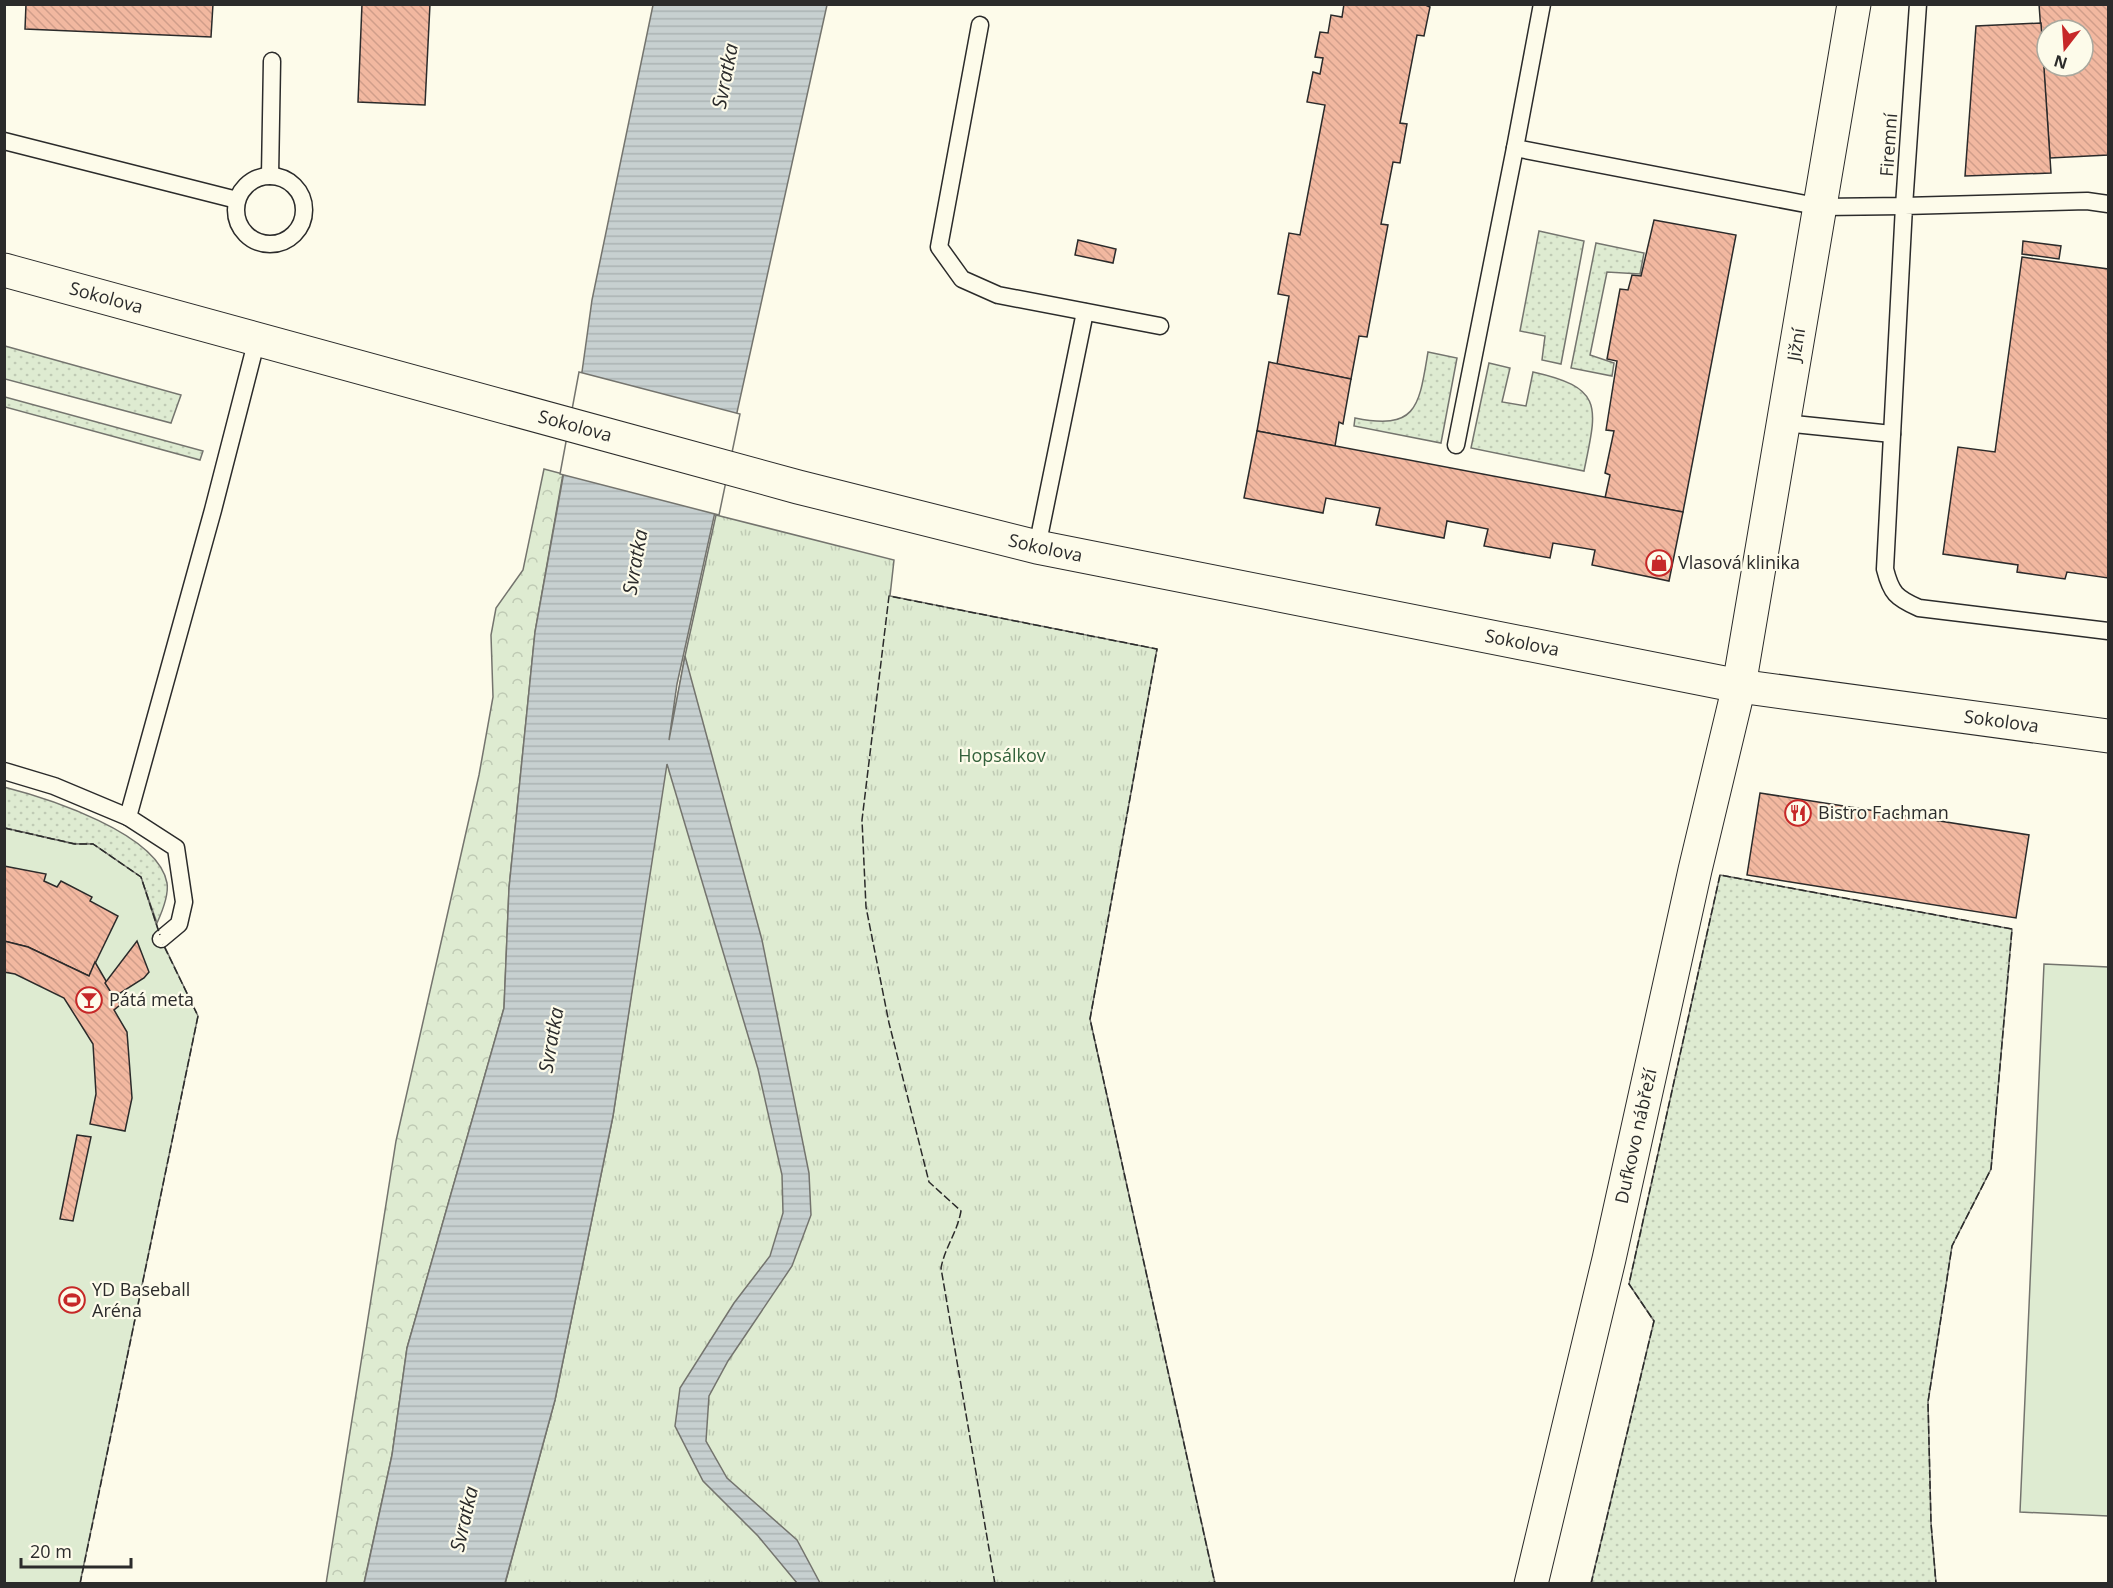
<svg xmlns="http://www.w3.org/2000/svg" width="2113" height="1588" font-family="'Open Sans',sans-serif">
  <defs>
    <pattern id="grass-dots" width="8" height="8" patternUnits="userSpaceOnUse" patternTransform="scale(1.5)"><rect width="8" height="8" fill="#deebd1"/><path d="M2 2h.1M6 6h.1" fill="none" stroke="#bfcab4" stroke-width="1.8" stroke-linecap="round"/></pattern>
    <pattern id="forest-crowns" width="20" height="18" patternUnits="userSpaceOnUse" patternTransform="scale(1.5)"><rect width="20" height="18" fill="#deebd1"/><path d="M2 6a3 3 0 1 1 6 0M12 15a3 3 0 1 1 6 0" fill="none" stroke="#bfcab4"/></pattern>
    <pattern id="park-tufts" width="24" height="20" patternUnits="userSpaceOnUse" patternTransform="scale(1.5)"><rect width="24" height="20" fill="#deebd1"/><path d="M3 7l-1-3M5 7V3M7 7l1-3M15 17l-1-3M17 17v-4M19 17l1-3" fill="none" stroke="#bfcab4"/></pattern>
    <pattern id="water-rules" width="6" height="5" patternUnits="userSpaceOnUse" patternTransform="scale(1.5)"><rect width="6" height="5" fill="#c7d0d0"/><path d="M0 2.5h6" fill="none" stroke="#abb3b3"/></pattern>
    <pattern id="building-back-hatch" width="6" height="6" patternUnits="userSpaceOnUse" patternTransform="scale(1.5)"><rect width="6" height="6" fill="#f2b8a0"/><path d="M-1 5l2 2M0 0l6 6M5-1l2 2" fill="none" stroke="#d09e8a"/></pattern>
  </defs>
  <rect width="100%" height="100%" fill="#fdfbea"/>
  <g fill="url(#grass-dots)" stroke="#74746e" stroke-width="1.5">
    <path d="M1539 231 1584 241 1561 364 1542 360 1545 336 1520 331Z"/>
    <path d="M1596 243 1644 253 1640 274 1607 272 1590 355 1614 363 1612 376 1571 368Z"/>
    <path d="M5 346 181 395 171 423 5 379Z"/>
    <path d="M1428 352 1457 358 1441 443 1354 426 1355 418C1418 431 1419 405 1428 352Z"/>
    <path d="M1489 363 1510 368 1502 402 1526 406 1533 372C1605 388 1597 407 1584 471L1471 448Z"/>
    <path d="M4 397H5L203 451 200 460 5 407Z"/>
    <path d="M4 787C47 798 158 833 167 883 169 895 162 912 157 923L141 878 93 844H75L5 828Z"/>
    <path d="M1720 875 2012 929 1991 1169 1952 1246 1928 1402 1931 1523 1936 1583H1591L1654 1321 1629 1284Z"/>
  </g>
  <path fill="url(#forest-crowns)" stroke="#74746e" stroke-width="1.5" d="M544 469 563 474 535 632 509 888 504 1008 407 1348 392 1455 364 1583 326 1584 396 1141 479 775 493 697 491 635 496 608 523 570Z"/>
  <path fill="url(#park-tufts)" stroke="#74746e" stroke-width="1.5" d="M716 515 894 560 890 596 1157 649 1090 1019 1215 1583 505 1584 555 1400 613 1116 666 762 685 656Z"/>
  <g fill="#deebd1" stroke="#74746e" stroke-width="1.5">
    <path d="M5 828 74 844H93L141 877 161 939 198 1016 80 1583H5Z"/>
    <path d="M2044 964 2108 967V1516L2020 1512Z"/>
  </g>
  <path fill="url(#water-rules)" stroke="#74746e" stroke-width="1.5" d="M653 5H827L677 684 669 740 685 656 762 940 809 1173 811 1215 792 1266 728 1361 709 1396 706 1441 727 1478 797 1540 820 1583H797L758 1536 703 1481 675 1426 680 1388 734 1303 770 1256 783 1213 782 1175 758 1069 667 764 613 1116 555 1400 505 1583 364 1584 392 1455 407 1348 504 1008 509 888 535 632 582 372 592 300Z"/>
  <path fill="#fdfbea" stroke="#74746e" stroke-width="1.5" d="M579 372 740 414 719 515 560 474Z"/>
  <g fill="url(#building-back-hatch)" stroke="#2b2b2b" stroke-width="1.5" fill-rule="evenodd">
    <path d="M26 4H213L211 37 25 29Z"/>
    <path d="M362 4H430L425 105 358 102Z"/>
    <path d="M1344 4H1423L1430 7 1424 36 1417 35 1400 123 1407 124 1400 163 1393 162 1381 224 1388 225 1367 337 1359 336 1351 379 1277 364 1289 296 1278 294 1289 233 1300 235 1325 105 1307 102 1313 72 1320 74 1323 58 1315 57 1320 32 1328 33 1331 15 1342 17Z"/>
    <path d="M2039 4H2108V155L2050 158ZM2047 30H2083V66H2047Z"/>
    <path d="M2041 23 2051 173 1965 176 1976 26Z"/>
    <path d="M1654 220 1736 235 1683 512 1605 498 1610 475 1605 473 1614 431 1606 430 1617 361 1607 359 1620 289 1628 290 1632 275 1641 276Z"/>
    <path d="M1078 240 1116 249 1113 263 1075 255Z"/>
    <path d="M2023 241 2061 246 2059 259 2022 254Z"/>
    <path d="M2022 257 2108 269V578L2067 572 2065 579 2017 572 2018 565 1943 554 1958 447 1995 452Z"/>
    <path d="M1269 362 1351 379 1343 424 1339 422 1335 446 1257 431Z"/>
    <path d="M1257 431 1683 512 1669 581 1592 565 1595 550 1553 543 1550 558 1484 546 1488 529 1447 521 1444 538 1376 525 1380 508 1326 498 1323 513 1244 498Z"/>
    <path d="M1760 793 2029 835 2016 918 1747 875Z"/>
    <path d="M4 866 46 874 44 881 57 887 61 881 92 897 90 901 118 916 89 976 28 947 4 941Z"/>
    <path d="M4 941 28 947 89 976 95 962 120 1005 114 1010 127 1032 132 1098 125 1131 90 1124 96 1094 93 1044 64 998 15 974 4 972Z"/>
    <path d="M137 941 149 972 144 978 114 997 105 983Z"/>
    <path d="M77 1135 91 1137 73 1221 60 1219Z"/>
  </g>
  <g fill="none" stroke-linecap="round" stroke-linejoin="round">
    <g stroke="#2b2b2b" stroke-width="19">
      <g id="lane">
        <path d="M1542 4 1515 148 1821 207 1904 206 1918 4"/>
        <path d="M980 25 939 247 962 279 998 295 1160 326"/>
        <path d="M4 141 237 200"/>
        <path d="M270 176 272 61"/>
        <circle cx="270" cy="210" r="34"/>
        <path d="M2108 204 2087 201 1904 206 1885 569C1891 593 1896 598 1919 608L2108 631"/>
        <path d="M1784 423 1892 434"/>
        <path d="M1456 445 1515 148"/>
        <path d="M1037 547 1085 312"/>
        <path d="M4 771 54 786 128 817"/>
        <path d="M161 939 179 924 184 902 176 848 128 817 213 510 257 339"/>
      </g>
    </g>
    <g stroke="#2b2b2b" stroke-width="35">
      <g id="street">
        <path id="s1" d="M1531 1584 1609 1259 1695 870 1739 686 1854 4"/>
      </g>
    </g>
    <g stroke="#2b2b2b" stroke-width="35">
      <g id="secondary">
        <path id="s2" d="M4 270 798 487 1037 547 1739 686 2108 736"/>
      </g>
    </g>
    <use href="#lane" stroke="#fdfbea" stroke-width="16"/>
    <use href="#street" stroke="#fdfbea" stroke-width="33"/>
    <use href="#secondary" stroke="#fdfbea" stroke-width="33"/>
    <g stroke="#2b2b2b" stroke-width="1.5" stroke-dasharray="8 3" stroke-linecap="butt">
      <path d="M4 828 75 844H93L141 877 160 935"/>
      <path d="M80 1584 198 1016 163 944"/>
      <path d="M995 1584 941 1268C945 1247 957 1233 961 1211L929 1182 889 1023 866 907 862 820 889 596 1157 649 1090 1019 1215 1584"/>
      <path d="M1591 1584 1654 1321 1629 1284 1720 875 2012 929 1991 1169 1952 1246 1928 1402 1931 1523 1936 1584"/>
    </g>
  </g>
  <defs>
    <g id="shop-ring" transform="scale(1.35)"><circle r="9.5" fill="#fdfbea" stroke="#c62828" stroke-width="1.5"/><path d="M-5-2.5h2.3a2.7 3.5 0 0 1 5.4 0H5L5.5 6h-11ZM-1.5-2.5h3a1.5 2.3 0 0 0-3 0Z" fill="#c62828"/></g>
    <g id="restaurant-ring" transform="scale(1.35)"><circle r="9.5" fill="#fdfbea" stroke="#c62828" stroke-width="1.5"/><path d="M-5-6h1v4h1v-4h1v4h1v-4h1v5L-1.5 .5V6h-2V.5L-5-1ZM5-6V6H3V1.5H1.5Q1.5-4 5-6Z" fill="#c62828"/></g>
    <g id="bar-ring" transform="scale(1.35)"><circle r="9.5" fill="#fdfbea" stroke="#c62828" stroke-width="1.5"/><path d="M-6-5H6L.8 .8V4.5H3.5V6h-7V4.5H-.8V.8Z" fill="#c62828"/></g>
    <g id="stadium-ring" transform="scale(1.35)"><circle r="9.5" fill="#fdfbea" stroke="#c62828" stroke-width="1.5"/><path d="M0-5a6.5 5 0 1 0 0 10a6.5 5 0 1 0 0-10ZM-3.5-1.8h7v3.6h-7Z" fill="#c62828"/></g>
  </defs>
  <g fill-rule="evenodd">
    <use href="#shop-ring" x="1659" y="563"/>
    <use href="#restaurant-ring" x="1798" y="813"/>
    <use href="#bar-ring" x="89" y="1000"/>
    <use href="#stadium-ring" x="72" y="1300"/>
  </g>
  <g text-anchor="middle" stroke-width="4.5" stroke-linejoin="round" paint-order="stroke">
    <g font-size="18" fill="#2b2b2b" stroke="#fdfbea">
      <text transform="translate(1889 145) rotate(-86)" y="6">Firemní</text>
      <text dy="6" stroke="none"><textPath href="#s2" startOffset="106">Sokolova</textPath></text>
      <text dy="6" stroke="none"><textPath href="#s1" startOffset="1268">Jižní</textPath></text>
      <text dy="6" stroke="none"><textPath href="#s2" startOffset="592">Sokolova</textPath></text>
      <text dy="6" stroke="none"><textPath href="#s2" startOffset="1078">Sokolova</textPath></text>
      <text dy="6" stroke="none"><textPath href="#s2" startOffset="1564">Sokolova</textPath></text>
      <text dy="6" stroke="none"><textPath href="#s2" startOffset="2050">Sokolova</textPath></text>
      <text dy="6" stroke="none"><textPath href="#s1" startOffset="460">Dufkovo nábřeží</textPath></text>
    </g>
    <g font-size="18" fill="#2b2b2b" stroke="#fdfbea" text-anchor="start">
      <text x="1678" y="569">Vlasová klinika</text>
      <text x="1818" y="819">Bistro Fachman</text>
      <text x="109" y="1006">Pátá meta</text>
      <text x="92" y="1296">YD Baseball<tspan x="92" dy="21">Aréna</tspan></text>
    </g>
    <g font-size="18" fill="#34623c" stroke="#fdfbea">
      <text x="1002" y="762">Hopsálkov</text>
    </g>
    <g font-size="20" font-style="italic" fill="#2b2b2b" stroke="#fdfbea">
      <text transform="translate(725 76) rotate(-79)" y="7">Svratka</text>
      <text transform="translate(635 562) rotate(-80)" y="7">Svratka</text>
      <text transform="translate(551 1040) rotate(-80)" y="7">Svratka</text>
      <text transform="translate(464 1519) rotate(-77)" y="7">Svratka</text>
    </g>
  </g>
  <rect width="2113" height="1588" fill="none" stroke="#2b2b2b" stroke-width="12"/>
  <g transform="translate(2065 48) rotate(197)"><circle r="28" fill="#fdfbea" stroke="#a9a89e" stroke-width="1.5"/>
  <path d="M0-4.5L10 22L0 15L-10 22Z" fill="#c62828"/>
  <text y="-9" font-size="16" font-weight="bold" text-anchor="middle" fill="#2b2b2b">N</text>
  </g>
  <path d="M21 1558v9h110v-9" fill="none" stroke="#2b2b2b" stroke-width="3"/>
  <text x="30" y="1558" font-size="18" fill="#2b2b2b" stroke="#fdfbea" stroke-width="4.5" paint-order="stroke">20 m</text>
</svg>
